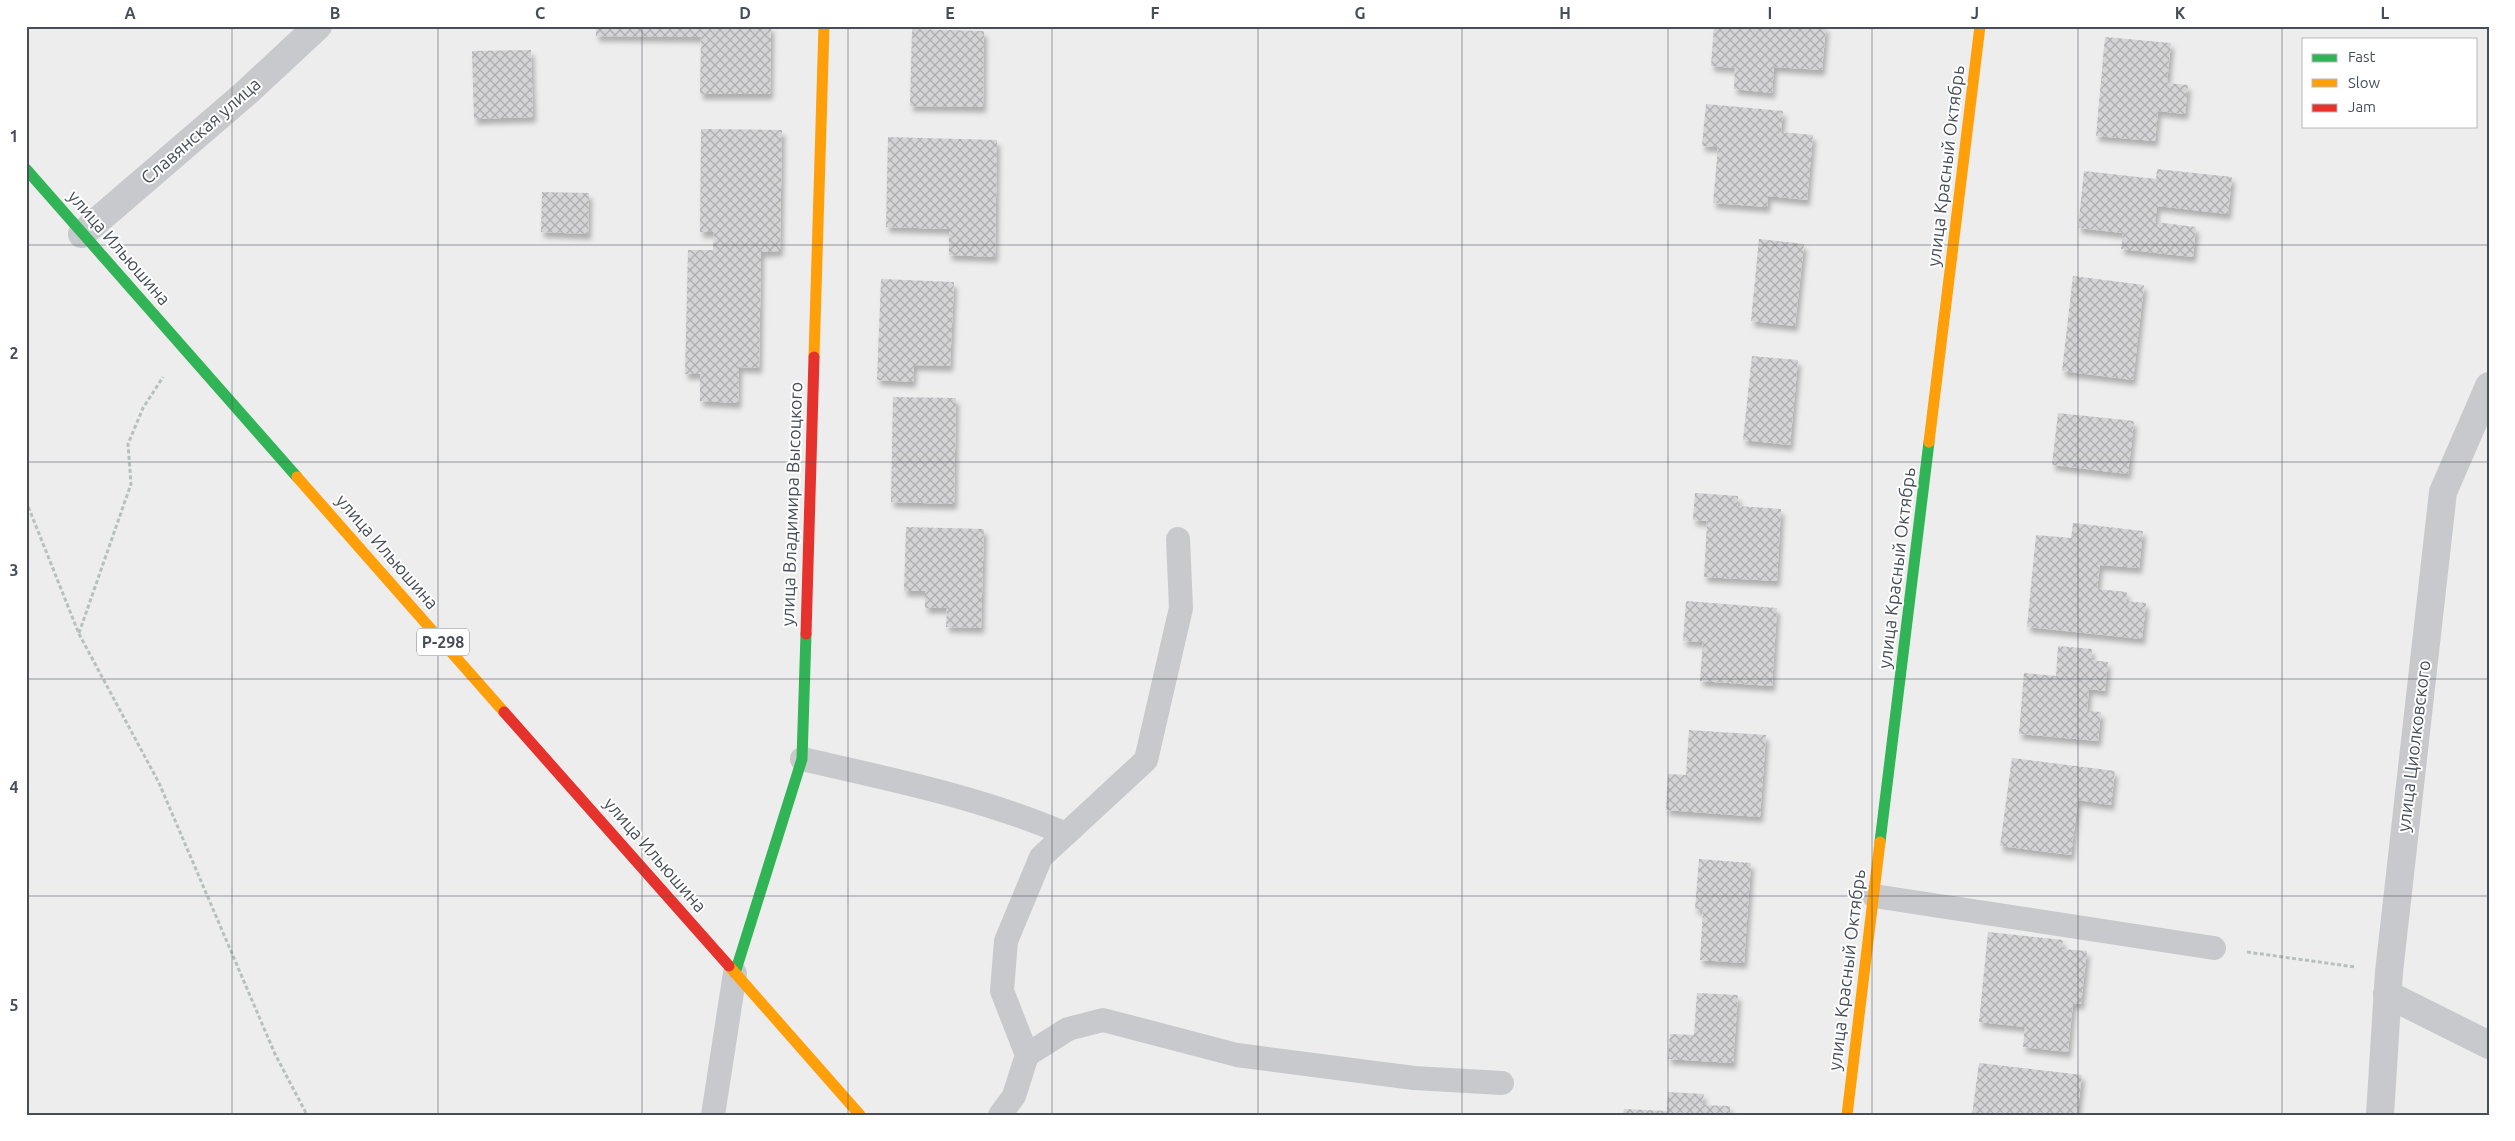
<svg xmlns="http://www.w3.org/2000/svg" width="2515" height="1141" font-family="Ubuntu,sans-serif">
  <defs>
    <pattern id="building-cross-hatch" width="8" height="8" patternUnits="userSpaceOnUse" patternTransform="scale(1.25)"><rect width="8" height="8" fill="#d4d4d6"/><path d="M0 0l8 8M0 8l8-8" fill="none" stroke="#aeaeb1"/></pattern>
    <filter id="shadow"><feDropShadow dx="3" dy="5.5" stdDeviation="2.5" flood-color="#0004"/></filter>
  </defs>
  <rect width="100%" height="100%" fill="#eeeded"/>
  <g fill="url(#building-cross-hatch)" filter="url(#shadow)">
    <path d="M596 26H771L770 94H700L701 37 596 36Z"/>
    <path d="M1714 26H1826L1822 70 1774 67 1772 93 1734 89 1735 68 1711 66Z"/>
    <path d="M912 29 984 31 983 107 910 106Z"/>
    <path d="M2105 37 2171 43 2167 83 2188 85 2185 114 2158 111 2155 141 2096 136Z"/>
    <path d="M531 50 533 117 474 119 472 51Z"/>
    <path d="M1706 104 1783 111 1781 132 1813 135 1807 200 1768 196 1767 207 1713 203 1718 147 1702 146Z"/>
    <path d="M701 129 782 130 780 251 761 252 759 368 739 367 738 403 700 401V374H685L688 250H713L714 232H700Z"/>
    <path d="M888 137 997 140 995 257 949 255V229L886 227Z"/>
    <path d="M2157 169 2232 177 2228 214 2157 206 2155 222 2196 227 2193 257 2121 249 2123 233 2078 228 2084 171 2156 179Z"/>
    <path d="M542 192 589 193 588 234 541 232Z"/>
    <path d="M1759 239 1804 244 1795 326 1751 321Z"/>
    <path d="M2073 276 2144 285 2133 380 2062 371Z"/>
    <path d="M881 279 954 282 950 366 914 365 913 382 877 380Z"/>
    <path d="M1752 356 1798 360 1790 445 1743 440Z"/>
    <path d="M893 397 956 398 954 504 891 502Z"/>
    <path d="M2058 413 2134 421 2128 474 2052 465Z"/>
    <path d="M1695 493 1738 496V506L1781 509 1777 581 1704 577 1707 521 1693 520Z"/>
    <path d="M2073 523 2143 531 2139 568 2100 565 2097 589 2127 592 2126 601 2146 603 2142 639 2027 627 2036 535 2071 538Z"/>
    <path d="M906 527 984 529 981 628 946 627 947 608H925V591H904Z"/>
    <path d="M1686 601 1777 608 1772 686 1700 681 1703 642 1683 641Z"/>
    <path d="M2058 646 2092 649 2091 660 2108 662 2105 691 2089 689 2087 711 2101 712 2098 741 2019 734 2024 673 2056 676Z"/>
    <path d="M1689 730 1766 735 1760 817 1666 810 1668 774 1686 775Z"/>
    <path d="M2012 758 2115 771 2111 805 2078 800 2071 855 2000 846Z"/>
    <path d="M1699 859 1751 863 1744 963 1700 960 1703 910 1695 909Z"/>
    <path d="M1988 932 2063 940 2062 949 2087 951 2081 1004 2073 1003 2068 1052 2023 1047 2025 1027 1979 1022Z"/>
    <path d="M1697 993 1738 995 1733 1063 1668 1059 1670 1034 1694 1035Z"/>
    <path d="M1979 1063 2082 1075 2077 1115H1972Z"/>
    <path d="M1668 1092 1704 1094 1702 1105 1730 1106V1115H1623L1624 1109 1667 1111Z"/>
  </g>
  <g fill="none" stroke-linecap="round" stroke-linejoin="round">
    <g stroke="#b6c1bd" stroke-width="3" stroke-dasharray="4 2.5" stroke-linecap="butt">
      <path d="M26 501 79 634 159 783 275 1054 307 1115"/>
      <path d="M79 633 131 484 128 444 143 408 163 377"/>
      <path d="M2247 952 2355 967"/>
    </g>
    <g stroke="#c7c9cc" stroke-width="24">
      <path d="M802 759C890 779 983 798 1066 834L1146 760 1181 608 1178 539"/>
      <path d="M1874 896 2214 948"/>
      <path d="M1027 1055 1068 1029 1103 1020 1237 1055 1414 1078 1502 1083"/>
      <path d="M713 1115 735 973"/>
      <path d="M1000 1115 1014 1096 1027 1055 1002 991 1006 941 1041 857 1066 834"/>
    </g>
    <g stroke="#c7c9cc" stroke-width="28">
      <path d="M82 234 246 93 318 26"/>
      <path d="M2387 994 2489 1045"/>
      <path d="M2380 1115 2389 972 2443 492 2489 386"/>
    </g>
    <g stroke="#30b455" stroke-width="11">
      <path d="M26 169 297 477"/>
      <path d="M1880 842 1929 442"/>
      <path d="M735 973 802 759 806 634"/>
    </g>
    <g stroke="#ff9f0a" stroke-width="11">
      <path d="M814 357 824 26"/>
      <path d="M1929 442 1980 26"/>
      <path d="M297 477 504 712"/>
      <path d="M729 966 860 1115"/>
      <path d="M1847 1115 1880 842"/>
    </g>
    <g stroke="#e5322d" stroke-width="11">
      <path d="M806 634 814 357"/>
      <path d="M504 712 729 966"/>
    </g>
  </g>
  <path fill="none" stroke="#464f59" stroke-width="1" stroke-opacity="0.55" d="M232 26V1115M438 26V1115M642 26V1115M848 26V1115M1052 26V1115M1258 26V1115M1462 26V1115M1668 26V1115M1872 26V1115M2078 26V1115M2282 26V1115M26 245H2489M26 462H2489M26 679H2489M26 896H2489"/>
  <g text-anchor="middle" stroke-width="4" stroke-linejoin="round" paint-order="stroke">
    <rect fill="#fff" stroke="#7e848b" stroke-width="1" x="417" y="628.5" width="52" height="27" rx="4"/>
    <g font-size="16" font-weight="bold" fill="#464f59">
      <text x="443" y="648">Р-298</text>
    </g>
    <g font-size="18" fill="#464f59" stroke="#fff">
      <text transform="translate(201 131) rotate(-41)" y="6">Славянская улица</text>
      <text transform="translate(1946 166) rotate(-83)" y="6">улица Красный Октябрь</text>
      <text transform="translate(119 248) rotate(49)" y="6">улица Ильюшина</text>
      <text transform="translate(792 504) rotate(-88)" y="6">улица Владимира Высоцкого</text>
      <text transform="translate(387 552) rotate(49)" y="6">улица Ильюшина</text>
      <text transform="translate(1897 568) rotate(-83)" y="6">улица Красный Октябрь</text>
      <text transform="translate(2414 746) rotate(-83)" y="6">улица Циолковского</text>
      <text transform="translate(655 855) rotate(49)" y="6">улица Ильюшина</text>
      <text transform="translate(1847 970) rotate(-83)" y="6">улица Красный Октябрь</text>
    </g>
  </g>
  <rect width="2515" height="1141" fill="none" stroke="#ffffff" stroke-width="55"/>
  <rect x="2302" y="38" width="175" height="90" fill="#ffffff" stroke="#b5b9bd"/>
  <rect x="2312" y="54" width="25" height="8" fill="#30b455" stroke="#b5b9bd"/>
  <text x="2348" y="62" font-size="15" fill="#464f59">Fast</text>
  <rect x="2312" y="79" width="25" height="8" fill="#ff9f0a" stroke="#b5b9bd"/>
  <text x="2348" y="88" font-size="15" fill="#464f59">Slow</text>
  <rect x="2312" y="104" width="25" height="8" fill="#e5322d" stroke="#b5b9bd"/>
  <text x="2348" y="112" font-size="15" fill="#464f59">Jam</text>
  <rect x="28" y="28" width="2460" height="1086" fill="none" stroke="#464f59" stroke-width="2"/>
  <g font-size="16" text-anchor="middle" font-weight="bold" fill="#464f59">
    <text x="130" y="19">A</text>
    <text x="335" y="19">B</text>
    <text x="540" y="19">C</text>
    <text x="745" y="19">D</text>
    <text x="950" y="19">E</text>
    <text x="1155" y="19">F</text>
    <text x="1360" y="19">G</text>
    <text x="1565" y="19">H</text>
    <text x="1770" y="19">I</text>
    <text x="1975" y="19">J</text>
    <text x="2180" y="19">K</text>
    <text x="2385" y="19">L</text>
    <text x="14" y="142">1</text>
    <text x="14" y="359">2</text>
    <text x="14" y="576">3</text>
    <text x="14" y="793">4</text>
    <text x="14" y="1011">5</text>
  </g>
</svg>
